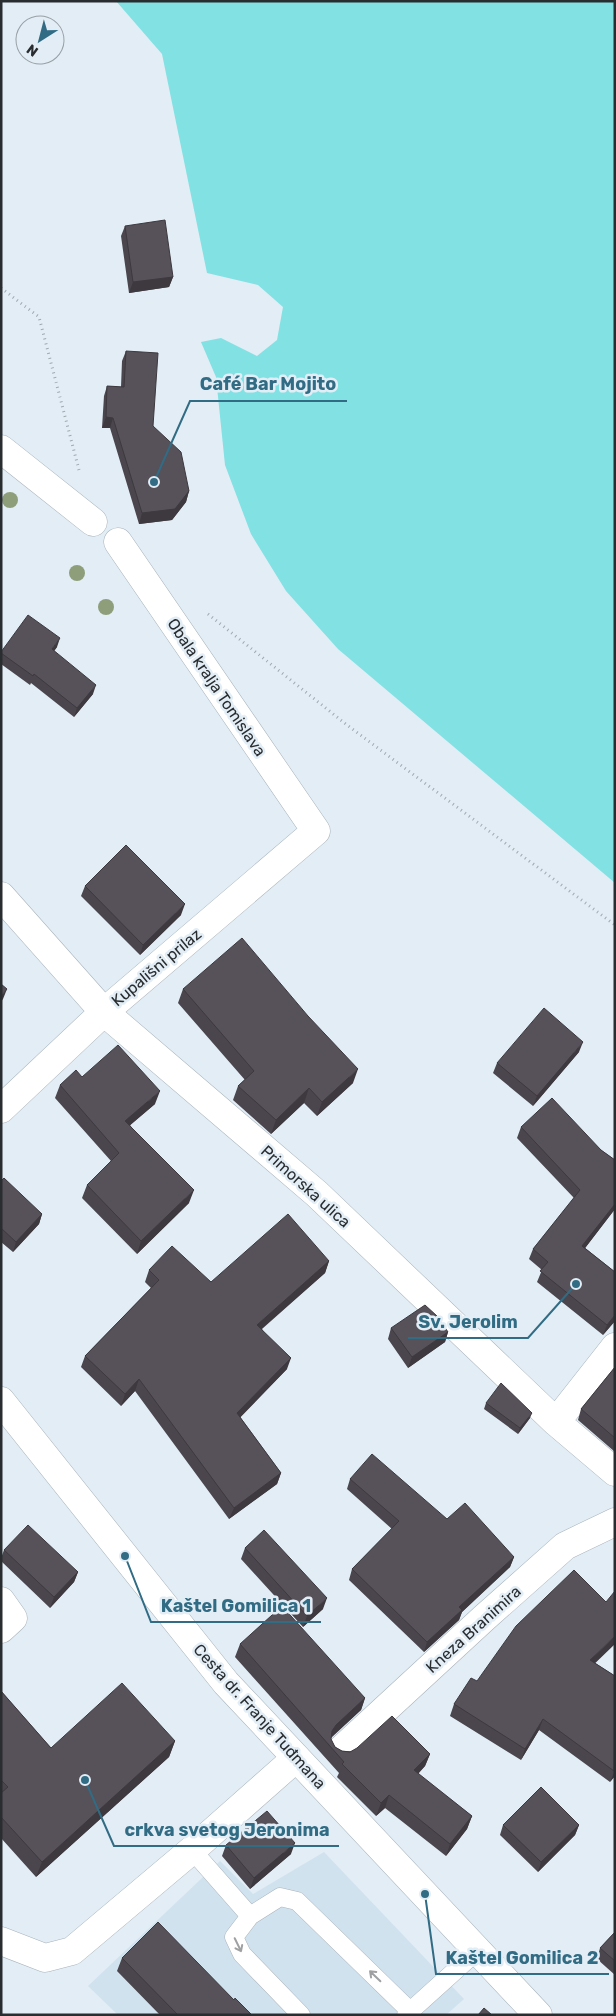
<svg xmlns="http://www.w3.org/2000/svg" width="616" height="2016" font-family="Rubik,sans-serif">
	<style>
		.built { fill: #d1e2ef }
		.water { fill: #81e1e3 }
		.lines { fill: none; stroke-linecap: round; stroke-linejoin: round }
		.lane-casing { stroke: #a9b3bb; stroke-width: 19 }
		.street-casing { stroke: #a9b3bb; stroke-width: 29 }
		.secondary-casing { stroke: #a9b3bb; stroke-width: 29 }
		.path { stroke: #a0a9af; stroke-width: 3; stroke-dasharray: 1 4; stroke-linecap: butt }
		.lane { stroke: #fff; stroke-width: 18 }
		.street { stroke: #fff; stroke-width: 28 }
		.secondary { stroke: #fff; stroke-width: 28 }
		.tree { fill: #8e9e7b }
		.wall { fill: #4b464d }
		.shaded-wall { fill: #3d393f }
		.building { fill: #57515a; stroke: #3d393f }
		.oneway { stroke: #9fa0a2 }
		.labels { text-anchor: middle; stroke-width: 5; stroke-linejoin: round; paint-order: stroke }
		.street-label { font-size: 16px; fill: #292d30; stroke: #e2edf5 }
		.leader { fill: none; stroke: #316c84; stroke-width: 2 }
		.callout-dot { fill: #316c84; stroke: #e2edf5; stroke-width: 2 }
		.callout-label { font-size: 18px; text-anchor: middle; font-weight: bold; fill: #316c84; stroke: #e2edf5; stroke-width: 5; stroke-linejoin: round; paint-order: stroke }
	</style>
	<rect width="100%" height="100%" fill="#e2edf5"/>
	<!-- built -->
	<path class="built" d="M324,1852l140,147 -18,16h-328l-30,-29 132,-125 33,33z"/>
	<!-- water -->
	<path class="water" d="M116,1h499v882l-277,-234 -52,-58 -35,-57 -26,-69 -9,-88 -15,-35 20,-4 36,18 20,-16 6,-33 -25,-22 -51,-12 -45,-219z"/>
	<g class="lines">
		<defs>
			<path id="lane" d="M192,1850l58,66
				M301,2015l-59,-61 -8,-17 16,-21 30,-19 17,4 113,110
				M406,2015l71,-64"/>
			<path id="street" d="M1,449l92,73
				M1,896l103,116 213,182 239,228 59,50
				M1,1109l103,-97 212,-181 -198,-289
				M556,1422l59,-75
				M1,1601l12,17 -12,11
				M342,1749l142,-131 81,-72 50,-24
				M1,1941l44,17 27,-7 120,-101 104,-92"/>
			<path id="secondary" d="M1,1401l225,282 312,332"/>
		</defs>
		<!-- lane casing -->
		<use href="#lane" class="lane-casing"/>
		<!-- street casing -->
		<use href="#street" class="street-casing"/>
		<!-- secondary casing -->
		<use href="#secondary" class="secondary-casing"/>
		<!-- path -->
		<path class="path" d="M1,288l38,29 40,153
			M208,614l139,111 268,200"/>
		<!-- lane -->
		<use href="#lane" class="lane"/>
		<!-- street -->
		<use href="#street" class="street"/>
		<!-- secondary -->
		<use href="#secondary" class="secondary"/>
	</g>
	<!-- trees -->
	<g class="tree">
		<circle cx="10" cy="500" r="8"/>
		<circle cx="77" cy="573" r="8"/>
		<circle cx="106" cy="607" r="8"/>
	</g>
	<!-- wall -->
	<path class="wall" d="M125,226l48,51 -4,10 -40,6 -8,-57z
		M126,351l27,75 36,65 -3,11 -14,18 -33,4 -29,-96h-8l2,-32 3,-10 14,1 1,-26z
		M57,647l-3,4 39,43 -19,23 -43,-34 -1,2 -29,-21v-12z
		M85,886l96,29 -41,40 -59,-59z
		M183,989l125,27 45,67 -36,33 -13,-13 -33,31 -38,-34 5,-14 7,-6 -67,-77z
		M579,1052l-46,54 -40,-33 4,-10z
		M82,1077l73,27 -25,21 59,78 -52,51 -55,-56 5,-13 24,-24 -56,-63 5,-13z
		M521,1127l80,23 14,10v49l-30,39 30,24v49l-12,14 -66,-53 5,-12 -13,-11 4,-10 41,-51 -57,-60z
		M1,1181l41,33 -3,10 -26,28 -12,-10z
		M329,1261l-4,12 -63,56 25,40 -47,48 41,56 -4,11 -48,35 -94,-128 -14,15 -40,-39 4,-11 66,-68 -6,-6 4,-12 62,12z
		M391,1328l57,4 -3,10 -37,26 -20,-29z
		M615,1367v85l-37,-32 3,-11z
		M486,1403l44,15 -12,16 -34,-25z
		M350,1479l97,40 67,38 -4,10 -48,45 -3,8 -35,32 -75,-72 3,-11 40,-40 -45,-40z
		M245,1548l78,61 -20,18 -62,-68z
		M4,1550l74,22 -4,10 -24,26 -49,-47v-3z
		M240,1644l125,54 -4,12 -30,27v2l4,8 7,4 88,3 -5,12 -7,8 54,42 -5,13 -21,27 -61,-48 -9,8 -39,-39 2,-4 -104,-116z
		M595,1663l20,13v100l-5,6 -71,-52 -18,30 -71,-44 4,-12 23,-23z
		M1,1691l50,57 124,-7 -6,16 -133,120 -35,-39z
		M503,1825h76l-4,10 -37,37 -38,-37z
		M226,1845l65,9 -41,35 -28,-33z
		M615,1932v43l-18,-16 3,-11z
		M122,1958l130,57h-92l-43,-44z"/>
	<!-- shaded-wall -->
	<path class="shaded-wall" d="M173,277l-4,10 -40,6 4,-11z
		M106,417l7,1 -3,10h-8z
		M189,491l-3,11 -14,18 -33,4 3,-11z
		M60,638l-3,9 -8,11 3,-9z
		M96,685l-3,9 -19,23 3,-9z
		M185,904l-4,11 -41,40 3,-10z
		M7,989l-4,10 -2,3v-6z
		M583,1042l-4,10 -46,54 4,-10z
		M358,1069l-5,14 -36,33 5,-14z
		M309,1088l-5,15 -33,31 5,-14z
		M160,1091l-5,13 -34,29 4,-12z
		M194,1190l-5,13 -52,51 4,-13z
		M615,1204v5l-36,47 3,-10z
		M42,1214l-3,10 -26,28 3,-10z
		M329,1261l-4,12 -72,63 4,-11z
		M615,1315v6l-12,14 4,-10z
		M448,1332l-3,10 -37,26 4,-11z
		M291,1358l-4,11 -54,56 4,-12z
		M139,1379l-4,12 -14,15 4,-12z
		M532,1413l-2,5 -12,16 2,-6z
		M281,1473l-4,11 -48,35 5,-11z
		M514,1557l-4,10 -48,45 -3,8 -35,32 3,-10 32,-35z
		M78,1572l-4,10 -24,26 4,-11z
		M327,1598l-4,11 -20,18 4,-11z
		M615,1636v8l-29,28 4,-12z
		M365,1698l-4,12 -30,28 -4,6 5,-13 4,-6z
		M543,1719l-4,11 -18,30 4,-11z
		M175,1741l-6,16 -133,120 6,-15z
		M430,1754l-5,12 -16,17 5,-13z
		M615,1770v6l-5,6z
		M389,1795l-4,13 -9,8 5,-13z
		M472,1816l-5,13 -21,27 4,-12z
		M579,1825l-4,10 -37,37 3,-10z
		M295,1843l-4,11 -41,35 4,-11z"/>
	<!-- building -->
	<path class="building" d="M165,220l8,57 -40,5 -8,-56z
		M126,351l32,2 -5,73 28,26 8,39 -14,18 -33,4 -29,-95 -7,-1 1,-31 17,1z
		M28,615l32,23 -8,11 44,36 -19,23 -43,-34 -1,2 -32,-23v-1z
		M126,845l59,59 -42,41 -58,-59z
		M242,938l66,78 50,53 -36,33 -13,-14 -33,32 -38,-34 16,-15 -71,-82z
		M1,984l6,5 -6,7z
		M544,1008l39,34 -46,54 -40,-33z
		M118,1045l42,46 -35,30 69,69 -53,51 -54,-56 32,-32 -59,-68 16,-15 6,7z
		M552,1098l49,52 14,10v44l-33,42 33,26v43l-8,10 -67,-54 8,-9 -15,-13 47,-59 -59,-63z
		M4,1178l38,36 -26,28 -15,-14v-47z
		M288,1214l41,47 -72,64 34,33 -54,55 44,60 -47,35 -95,-129 -14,15 -40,-38 74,-76 -10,-10 23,-24 39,36z
		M425,1305l12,11 11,16 -36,25 -21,-29z
		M615,1367v71l-34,-29z
		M501,1383l31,30 -12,15 -34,-25z
		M372,1454l75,65 18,-16 49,54 -55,50 3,3 -35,32 -75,-73 47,-48 -49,-42z
		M28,1525l50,47 -24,25 -50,-47z
		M264,1530l63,68 -20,18 -62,-68z
		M574,1570l32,32 9,-11v45l-25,24 25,16 -1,95 -71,-52 -18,30 -71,-45 17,-26 6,3 39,-55z
		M282,1606l83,92 -29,27 -4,6 -1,8 4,8 7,4 8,1 7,-4 35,-32 38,38 -16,16 58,46 -22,28 -61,-49 -8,8 -39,-39 2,-2 -104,-118z
		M122,1683l53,58 -133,121 -41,-45v-24l7,-6 -7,-7v-89l50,57z
		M541,1787l38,38 -38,37 -38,-37z
		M267,1811l28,32 -41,35 -28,-33z
		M158,1922l76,78 1,-2 17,17h-74l-56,-57z
		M615,1932v29l-15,-13z
		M484,2008l8,7h-14z"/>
	<!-- one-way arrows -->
	<defs><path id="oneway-shaft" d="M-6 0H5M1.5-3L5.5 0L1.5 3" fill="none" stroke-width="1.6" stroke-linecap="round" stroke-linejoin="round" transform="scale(1.25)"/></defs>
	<g class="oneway">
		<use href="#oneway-shaft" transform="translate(238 1945) rotate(64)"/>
		<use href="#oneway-shaft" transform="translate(375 1976) rotate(-136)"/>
	</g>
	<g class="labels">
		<!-- street labels -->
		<g class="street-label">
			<text transform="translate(217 687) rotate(56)" y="6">Obala kralja Tomislava</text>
			<text transform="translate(156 967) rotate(-40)" y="6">Kupališni prilaz</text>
			<text transform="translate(306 1186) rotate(42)" y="6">Primorska ulica</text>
			<text transform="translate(473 1629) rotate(-42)" y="6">Kneza Branimira</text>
			<text transform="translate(260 1716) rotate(48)" y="6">Cesta dr. Franje Tuđmana</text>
		</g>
	</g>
	<!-- callouts -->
	<path class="leader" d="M154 482L190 401H347M576 1284L528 1338H408M125 1556L151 1622H321M85 1780L114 1846H339M425 1894L436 1974H609"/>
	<g class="callout-dot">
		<circle cx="154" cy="482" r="5"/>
		<circle cx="576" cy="1284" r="5"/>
		<circle cx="125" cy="1556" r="5"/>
		<circle cx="85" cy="1780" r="5"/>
		<circle cx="425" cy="1894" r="5"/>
	</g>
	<g class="callout-label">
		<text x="268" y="390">Café Bar Mojito</text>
		<text x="468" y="1328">Sv. Jerolim</text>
		<text x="236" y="1612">Kaštel Gomilica 1</text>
		<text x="227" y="1836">crkva svetog Jeronima</text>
		<text x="522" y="1964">Kaštel Gomilica 2</text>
	</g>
	<!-- border -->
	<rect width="616" height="2016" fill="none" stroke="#292d30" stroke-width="5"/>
	<!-- north arrow -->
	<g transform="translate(40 40) rotate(216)"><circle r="24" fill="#e2edf5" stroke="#98a0a6"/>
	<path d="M0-4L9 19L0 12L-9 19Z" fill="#316c84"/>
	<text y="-8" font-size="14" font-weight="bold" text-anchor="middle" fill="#292d30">N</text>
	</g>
</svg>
